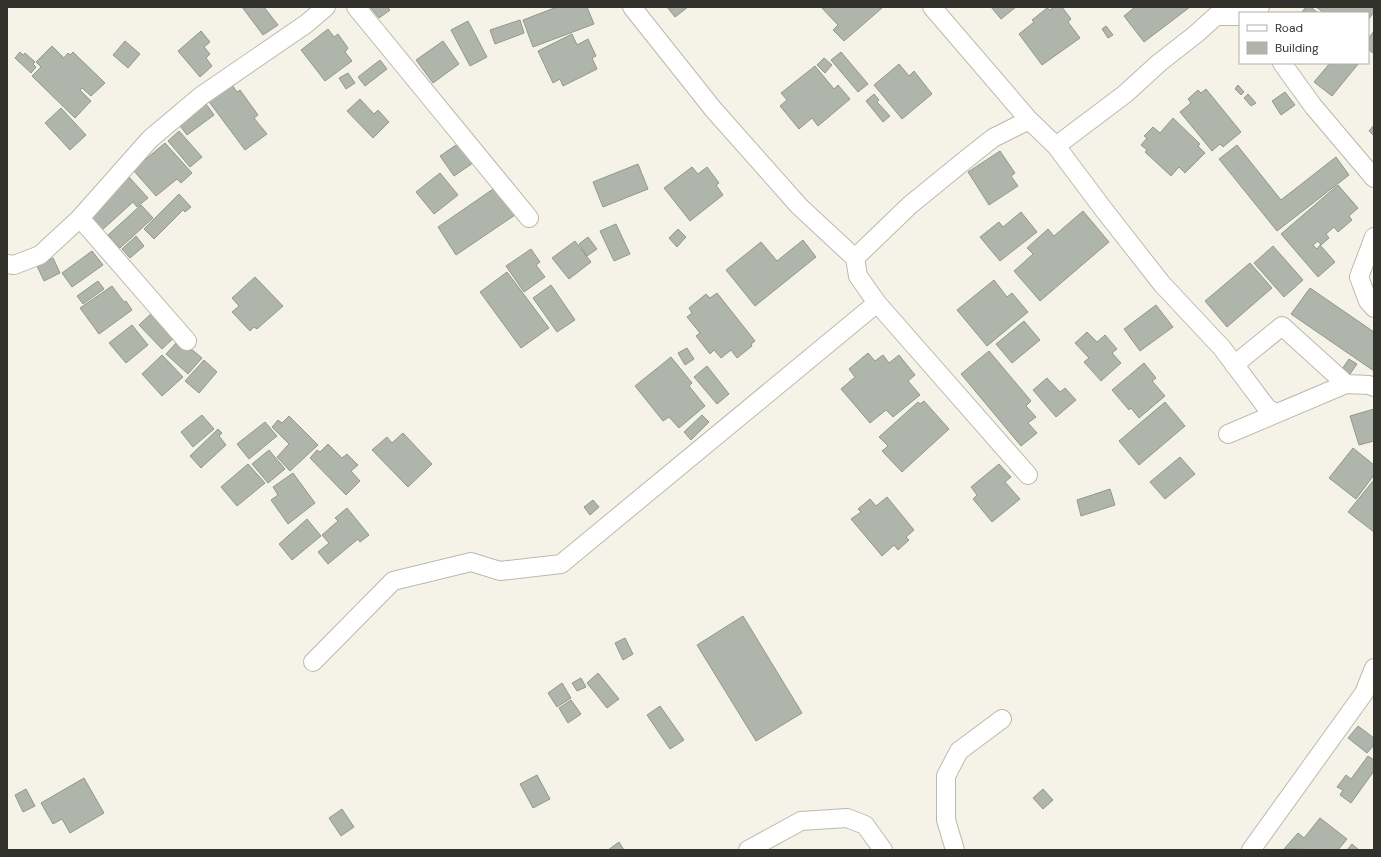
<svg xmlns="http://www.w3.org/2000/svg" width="1381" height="857" font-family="'DM Sans',sans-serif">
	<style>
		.building { fill: #afb5aa; stroke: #92988e }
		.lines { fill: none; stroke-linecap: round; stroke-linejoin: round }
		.minor-casing { stroke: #bbb9ad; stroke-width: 20 }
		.minor { stroke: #fff; stroke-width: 18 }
	</style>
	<rect width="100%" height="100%" fill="#f5f3e7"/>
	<!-- building -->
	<path class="building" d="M242,7h22l14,18 -15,10z
		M370,7h17l3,3 -11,8z
		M557,7h30l7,17 -61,23 -10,-27z
		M667,7h21l-13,10z
		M821,7h61v1l-38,33 -11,-11 5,-5z
		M991,7h25l-15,12z
		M1054,7h8l9,12 -3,3 12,16 -38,27 -23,-31 15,-12 -2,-2 15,-12 3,2z
		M1135,7h55l-46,35 -20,-26z
		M1306,7h5l7,6h-17z
		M1316,7h58v5l-6,8v-7h-44z
		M520,20l4,13 -29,11 -5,-14z
		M468,21l19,36 -17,9 -19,-36z
		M1106,26l7,9 -5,3 -6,-9z
		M328,29l6,8 4,-3 10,14 -3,4 7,9 -27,20 -24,-31z
		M201,31l9,11 -6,5 6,7 -4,4 6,8 -12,11 -22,-26z
		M1374,31v23l-6,-5v-10z
		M572,34l5,11 11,-6 8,17 -4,2 5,11 -34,17 -3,-7 -7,4 -15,-32z
		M125,41l15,13 -12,14 -15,-13z
		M443,41l16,23 -26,19 -17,-23z
		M52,46l12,12 4,-5 2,2 3,-3 32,31 -14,13 -9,-8 -2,2 11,11 -16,17 -43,-42 9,-9 -5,-5z
		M20,52l3,3 2,-2 10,9 -2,2 3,3 -5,6 -16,-15z
		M841,52l27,32 -10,8 -27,-32z
		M824,58l8,7 -7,8 -8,-8z
		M380,60l7,9 -22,17 -7,-9z
		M1330,63h29l-27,33 -18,-14z
		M899,64l10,12 5,-5 18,23 -30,25 -28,-34z
		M815,66l19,23 4,-4 12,14 -32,27 -6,-8 -13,11 -19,-23 7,-6 -6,-7z
		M348,73l7,10 -9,6 -7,-11z
		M230,82l7,10 3,-2 18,25 -4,3 13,16 -22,16 -38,-51z
		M1238,85l6,7 -3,3 -6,-6z
		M1206,89l35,43 -18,15 -3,-3 -8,7 -32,-39 11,-9 -3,-4 10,-9 3,3z
		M1285,92l10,13 -14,10 -9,-14z
		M874,94l5,6 -2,2 13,14 -7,6 -17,-21z
		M1248,94l8,9 -5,3 -7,-8z
		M360,99l14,15 4,-4 11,12 -16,16 -26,-27z
		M204,101l10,14 -27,20 -10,-13z
		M61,108l25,27 -16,15 -25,-27z
		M1173,118l27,26 -2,2 7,7 -20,20 -6,-6 -8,9 -26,-24 2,-2 -6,-5 6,-7 -3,-2 9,-9 7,6z
		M1374,125v11l-5,-5z
		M179,131l23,26 -12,10 -22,-26z
		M165,143l27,30 -11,10 -4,-4 -21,17 -23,-26z
		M459,143l14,20 -19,13 -14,-20z
		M1237,145l44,55 55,-43 13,18 -72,56 -58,-72z
		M1000,151l15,22 -4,3 7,10 -29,19 -21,-33z
		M638,164l10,25 -45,18 -10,-25z
		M692,167l6,7 9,-7 12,16 -3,2 7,10 -33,26 -26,-33z
		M440,173l18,22 -24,19 -18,-22z
		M129,177l19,21 -11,9 -4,-5 -32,29 -14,-15z
		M1338,185l20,23 -9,8 3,4 -14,12 -4,-5 -8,7 3,4 -8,7 -3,-4 -5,4 4,4 3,-4 15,17 -17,15 -37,-43z
		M496,187l19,28 -59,40 -18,-28z
		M179,194l12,13 -6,5 -2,-2 -29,29 -10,-10z
		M141,205l12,13 -33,30 -12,-13z
		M1083,211l26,31 -69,59 -26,-30 19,-17 -6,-6 21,-19 6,7z
		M1021,212l16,20 -37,29 -20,-24 19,-15 4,5z
		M616,224l14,30 -16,7 -14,-30z
		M678,229l8,8 -9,10 -8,-9z
		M136,236l8,10 -14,12 -8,-9z
		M588,237l9,12 -10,7 -8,-12z
		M803,240l13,17 -61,49 -29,-36 35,-28 16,19z
		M575,241l16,21 -22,17 -17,-21z
		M1273,246l30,34 -19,17 -30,-34z
		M531,249l9,13 -4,3 9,12 -21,15 -18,-26z
		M92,251l11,14 -31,22 -10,-14z
		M53,258l7,15 -16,8 -7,-15z
		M1250,263l22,25 -45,39 -22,-26z
		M507,272l42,56 -28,20 -41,-56z
		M255,277l28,29 -26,23 -3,-2 -4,4 -18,-19 7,-6 -7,-8z
		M994,280l13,17 5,-4 16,19 -41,34 -30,-36z
		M98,281l6,8 -21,15 -6,-8z
		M551,285l24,35 -18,12 -24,-34z
		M112,286l12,16 2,-1 6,9 -33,24 -19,-26z
		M1310,288l64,44v39l-83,-57z
		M717,293l38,48 -4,3 1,2 -15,12 -6,-8 -10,8 -7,-8 -4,4 -14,-18 4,-3 -13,-16 5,-4 -3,-5 17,-14 4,4z
		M1156,305l17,22 -33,24 -16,-22z
		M153,312l23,24 -14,13 -23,-24z
		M1024,321l16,19 -28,23 -16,-19z
		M132,325l16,20 -22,18 -17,-20z
		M1087,332l10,10 8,-7 12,14 -5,4 9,10 -20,18 -17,-19 5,-4 -14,-15z
		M177,342l10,9 3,-3 12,10 -14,16 -22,-20z
		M687,348l7,11 -9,6 -7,-12z
		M989,351l42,50 -5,5 10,11 -8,6 9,10 -16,13 -60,-72z
		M868,353l7,8 8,-6 6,8 10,-8 16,20 -7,6 12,14 -27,22 -7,-7 -16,13 -29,-34 14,-12 -6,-8z
		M162,355l21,22 -21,19 -20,-22z
		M671,357l21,26 -3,3 16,20 -26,22 -10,-11 -6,4 -28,-35z
		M1349,359l8,5 -7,10 -8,-5z
		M204,360l13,12 -18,21 -14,-12z
		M1144,363l12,15 -4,3 13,15 -26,22 -8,-10 -2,2 -17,-20z
		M707,366l22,28 -12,10 -23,-27z
		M1047,378l13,14 5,-4 11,12 -20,17 -23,-27z
		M924,401l25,28 -47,43 -20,-21 6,-5 -9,-9 39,-35 2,2z
		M1165,402l20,24 -46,39 -20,-24z
		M1374,409v32l-15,4 -9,-29z
		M202,415l12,14 -21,18 -12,-15z
		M702,415l7,7 -18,18 -7,-8z
		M289,416l29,29 -28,26 -13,-14 12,-13 -17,-17 6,-7 4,3z
		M265,422l12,14 -28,23 -12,-15z
		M218,429l4,4 -3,3 7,9 -25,23 -11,-12z
		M403,433l29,31 -24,23 -36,-37 15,-13 5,6z
		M328,444l14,14 5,-4 11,11 -7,6 9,10 -14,14 -36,-37 7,-8 3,2z
		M1353,448l21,17v10l-18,24 -27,-21z
		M269,450l16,19 -17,14 -16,-19z
		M1180,457l15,17 -30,25 -15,-17z
		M248,464l17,19 -28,23 -16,-19z
		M999,464l12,13 -6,5 15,17 -28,23 -19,-23 4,-4 -6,-8z
		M293,473l22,30 -27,21 -17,-24 7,-5 -5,-8z
		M1373,481l1,1v50l-26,-20z
		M1110,489l5,16 -34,11 -4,-16z
		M887,497l27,33 -8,7 3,3 -11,10 -4,-5 -12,11 -31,-37 10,-7 -3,-3 12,-10 6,7z
		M593,500l6,7 -9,8 -6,-8z
		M347,508l22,27 -9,7 -2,-3 -30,25 -10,-12 11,-9 -7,-8 16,-14 -3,-3z
		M307,519l14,17 -29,24 -13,-16z
		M743,616l59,97 -46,28 -59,-96z
		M625,638l8,16 -10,6 -8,-17z
		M598,673l21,26 -12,9 -20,-25z
		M581,678l5,9 -9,4 -5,-8z
		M562,683l9,15 -14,9 -9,-14z
		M571,700l10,14 -13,9 -9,-15z
		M660,706l24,34 -14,9 -23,-34z
		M1358,726l16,12v7l-7,8 -19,-15z
		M1368,756l6,4v11l-23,32 -11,-8 3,-5 -6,-3 9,-12 5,4z
		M537,775l13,24 -17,9 -13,-24z
		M84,778l20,35 -34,20 -8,-14 -9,5 -12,-21z
		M26,789l9,17 -12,6 -8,-17z
		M1043,789l10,11 -10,9 -10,-11z
		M342,809l12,18 -13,9 -12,-18z
		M1320,818l27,21 -9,11 -54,-1 14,-16 6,5z
		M619,842l5,8h-16z
		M1352,844l7,6h-12z"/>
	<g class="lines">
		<defs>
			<path id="minor" d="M356,7l173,211
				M632,7l81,102 86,97 56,52 55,-53 54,-44 29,-23 36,-18 27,26 69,-52 34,-31 37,-29 20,-18h24
				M932,7l97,113
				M1252,13l8,-6
				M1282,63l31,43 61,72
				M1056,146l48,64 58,74 60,64 45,60 8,5
				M80,218l107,123
				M1374,237l-15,40 9,24 6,7
				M855,258l3,18 19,27 151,172
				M7,264l7,1 26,-10 40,-37 70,-79 51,-43 105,-72 20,-17
				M1234,365l48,-39 64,58 23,1 5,2
				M1228,434l118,-50
				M313,662l80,-81 78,-19 29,9 61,-7 316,-261
				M748,850l53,-29 46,-3 18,7 18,25
				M955,850l-9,-30v-44l13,-25 43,-32
				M1251,850l113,-157 10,-25"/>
		</defs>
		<!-- minor casing -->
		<use href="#minor" class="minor-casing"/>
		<!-- minor -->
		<use href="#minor" class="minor"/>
	</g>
	<!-- border -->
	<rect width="1381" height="857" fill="none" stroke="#32312c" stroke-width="16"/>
	<!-- legend -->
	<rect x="1239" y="12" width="130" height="52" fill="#ffffff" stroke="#adadab"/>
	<rect x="1247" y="25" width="20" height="6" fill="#ffffff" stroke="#adadab"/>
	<text x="1275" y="32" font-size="12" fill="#32312c">Road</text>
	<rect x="1247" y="42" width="20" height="12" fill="#afb5aa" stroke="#adadab"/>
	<text x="1275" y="52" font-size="12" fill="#32312c">Building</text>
</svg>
